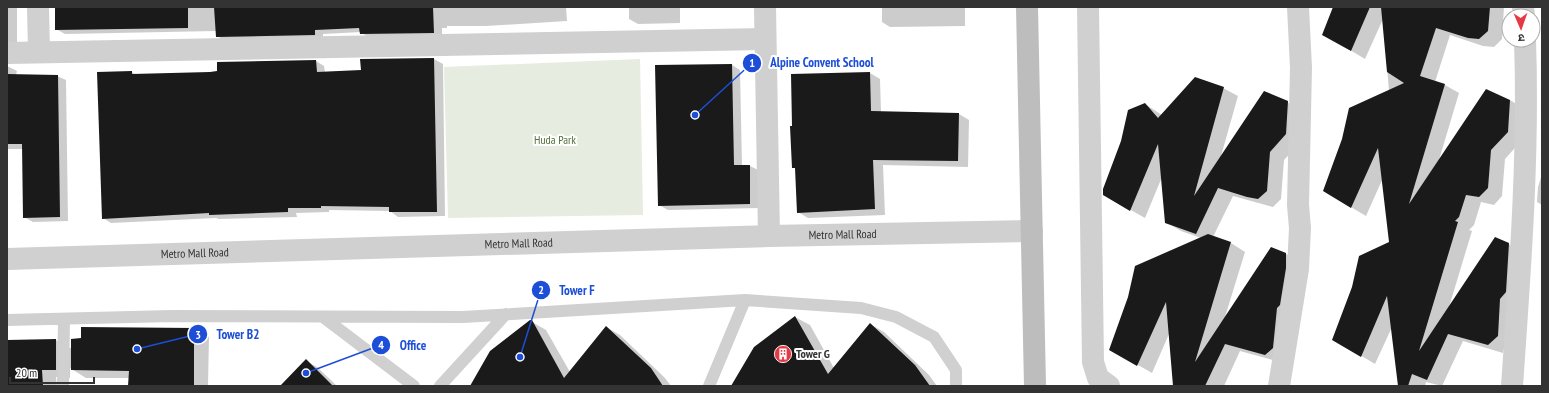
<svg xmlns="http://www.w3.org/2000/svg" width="1549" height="393" font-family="'PT Sans Narrow','Noto Sans Devanagari',sans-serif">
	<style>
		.green { fill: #e6ecdf }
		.shadow { fill: #0003 }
		.building { fill: #1a1a1a }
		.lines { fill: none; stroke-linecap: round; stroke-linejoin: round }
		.lane { stroke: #d0d0d0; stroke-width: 12 }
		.street { stroke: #d0d0d0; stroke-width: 22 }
		.secondary { stroke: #bdbdbd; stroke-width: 22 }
		.labels { text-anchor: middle; stroke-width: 4; stroke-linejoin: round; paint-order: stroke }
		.park-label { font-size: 12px; fill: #56703f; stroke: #fff }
		.street-label { font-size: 12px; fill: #333; stroke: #fff }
		.poi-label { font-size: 12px; font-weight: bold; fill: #333; stroke: #fff; text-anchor: start }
		.leader { fill: none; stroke: #1d4ed8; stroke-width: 1.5 }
		.callout-dot { fill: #1d4ed8; stroke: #fff; stroke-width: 1.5 }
		.mark-label { font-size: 12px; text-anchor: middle; font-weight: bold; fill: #fff }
		.callout-label { font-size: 13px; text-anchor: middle; font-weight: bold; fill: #1d4ed8; stroke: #fff; stroke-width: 4; stroke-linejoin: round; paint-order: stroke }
	</style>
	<rect width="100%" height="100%" fill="#fff"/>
	<!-- green -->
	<path class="green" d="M640,59l3,156 -195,3 -4,-151z"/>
	<!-- shadow -->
	<path class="shadow" d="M7,7h12h-2v38l-10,4z
		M56,7h510l1,14 -81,5h-39v2h-5v9l-73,1 -8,-6 -38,2v5l-98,2 -8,-5 -1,-5 -151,3 -9,-5z
		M629,7h51v16l-42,1 -9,-5z
		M882,7h83v19l-75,1 -8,-5z
		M1334,7h170l-2,32 -8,8 -11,-1 -33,-11 -15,47 10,3 14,8 -20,67 71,-60 14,9 -2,31 -17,19 -3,37 -8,9 -13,-3 -7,23 -5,5 3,1 -23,76 59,-63 15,8 -20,101 -40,-12 -21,45 -16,-4 -1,4h-26l-7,-59 -17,37 -42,-25 57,-96 -7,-65 -17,38 -42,-25 65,-100 -6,-72 -18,40 -42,-25z
		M434,59l9,5 2,152 -47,1 -8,-6 -61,-1v2l-33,1 1,4 -78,2 -3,-1 -105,5 -8,-5 29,-146 4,3 74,-2 106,-12 8,5 1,6 37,-1v-11z
		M732,65l8,5 2,96h8l8,4 1,38 -91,2 -9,-5z
		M7,66l10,5 -1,4 41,1 9,4 2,141 -35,1 -9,-5 -1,-68h-16z
		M870,73l10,6 1,33 78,2 10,6 -1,47 -85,-2 2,50 -77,3 -10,-6 -2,-43 -3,-2z
		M1223,88l15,8 -17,60 66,-54 15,9 -2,32 -16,17 -3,39 -8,8 -40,-11 -20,41 18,6 14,9 -20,65 61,-63 14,8 -20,100 -40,-11 -16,35h-50l-5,-52 -17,39 -42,-24 91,-111 -20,-7 -15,-9 -4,-45 -17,41 -41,-23 41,-91 17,11z
		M1542,174v31l-5,-3 1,-15z
		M795,317l15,8 34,61h-111z
		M532,322l14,8 32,56h-107z
		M870,324l14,8 45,43 8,11h-86z
		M606,327l14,8 45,43 6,8h-84z
		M82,328l112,1 15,8 -1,49h-78v-8h-44l-16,-10v10l-14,-1 1,9h-50v-46h49l16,9 10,-10z
		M306,361l11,6 20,19h-55z"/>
	<!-- building -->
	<path class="building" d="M55,7h133v21l-133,2z
		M214,7h219l1,26 -74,1 -1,-6 -44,2v5l-99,2z
		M1333,7h37l-19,44 -29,-16z
		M1381,7h109l-2,24 -9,8 -11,-1 -32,-10 -16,48 25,8 -36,120 77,-115 24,11 -2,32 -17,18 -3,38 -9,9 -13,-2 -7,22 -4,4 3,1 -39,129 76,-114 14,6 -3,49 -6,7 -2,37 -10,9 -40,-11 -21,46 -15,-6 -4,12h-10l-11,-90 -26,61 -29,-17 20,-53 7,-31 30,-14 -11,-94 -27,60 -28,-17 19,-52 7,-31 55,-25 -17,-11z
		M434,58l3,154h-48v-5l-68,-1v2h-33v4l-79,3v-2l-107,6 -5,-147 35,-1v3l78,-2 7,-1v-9l99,-2 1,12 44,-2 -1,-11z
		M732,64l2,101h16v39l-92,2 -3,-141z
		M870,72l1,39 88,2 -1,48 -85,-1 2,49 -78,4 -2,-45h-3l-2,-42h2l-1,-52z
		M7,74l51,1 2,142 -37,1 -1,-74h-15z
		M1195,77l29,10 -30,109 70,-105 24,10 -2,33 -16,18 -3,39 -9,8 -11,-2 -29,-9 -22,46 -31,-11 -7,-79 -28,67 -27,-16v-6l18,-48 7,-31 17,-7 13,15z
		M1208,234l23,8 -36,120 76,-115 15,6v15l-6,37 -3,3 -4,40 -8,7 -40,-11 -20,42h-32l-7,-84 -29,64 -28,-16 19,-53 7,-31z
		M795,316l33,58 42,-51 45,42 15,21h-199l23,-39z
		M530,320h2l32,58 42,-52 45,42 12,18h-193l20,-35z
		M81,327l113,1v58h-66l1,-15 -58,-1v-31l10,-1z
		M56,339v31h-14l1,16h-36v-46z
		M306,359l27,27h-53z"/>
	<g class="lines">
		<!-- lane -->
		<path class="lane" d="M323,317l91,69
			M7,320l165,-4 291,1 282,-17 116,8 35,9 38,20 22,33v16
			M63,386l1,-67
			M440,386l66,-72
			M709,386l36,-86"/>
		<!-- street -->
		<g class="street">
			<path d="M38,7l1,45"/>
			<path d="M765,7l4,229"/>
			<path d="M1088,7l5,355 5,16 11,8"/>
			<path d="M1523,7l1,9"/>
			<path d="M7,53l758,-14"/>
			<path id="s1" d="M7,259l762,-23 263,-5"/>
			<path d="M1279,386l19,-117 2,-41 -2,-23 3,-137 -3,-61"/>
			<path d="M1512,386c8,-115 17,-231 13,-346"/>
		</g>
		<!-- secondary -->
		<path class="secondary" d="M1027,7l8,379"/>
	</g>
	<!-- icons -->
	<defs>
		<symbol id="building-disc" viewBox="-11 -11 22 22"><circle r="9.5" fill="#e63946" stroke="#fff"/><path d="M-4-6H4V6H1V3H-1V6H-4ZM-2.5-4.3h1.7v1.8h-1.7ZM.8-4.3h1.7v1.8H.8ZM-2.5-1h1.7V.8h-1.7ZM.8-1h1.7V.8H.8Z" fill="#fff"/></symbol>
	</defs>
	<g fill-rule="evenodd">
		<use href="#building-disc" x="773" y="344" width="20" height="20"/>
	</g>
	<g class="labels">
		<!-- park labels -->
		<g class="park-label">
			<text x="555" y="144">Huda Park</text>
		</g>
		<!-- street labels -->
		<g class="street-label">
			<text dy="4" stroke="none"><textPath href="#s1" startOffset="836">Metro Mall Road</textPath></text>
			<text dy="4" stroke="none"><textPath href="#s1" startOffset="512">Metro Mall Road</textPath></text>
			<text dy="4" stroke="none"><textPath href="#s1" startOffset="188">Metro Mall Road</textPath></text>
		</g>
		<!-- poi labels -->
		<g class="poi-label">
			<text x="796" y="358">Tower G</text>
		</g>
	</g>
	<!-- callouts -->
	<path class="leader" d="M695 115L752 63M520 357L541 290M137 349L198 334M306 373L381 345"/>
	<g class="callout-dot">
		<circle cx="695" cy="115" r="4"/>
		<circle cx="520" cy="357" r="4"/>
		<circle cx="137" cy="349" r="4"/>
		<circle cx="306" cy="373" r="4"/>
		<circle cx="752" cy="63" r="10"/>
		<circle cx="541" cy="290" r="10"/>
		<circle cx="198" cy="334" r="10"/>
		<circle cx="381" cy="345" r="10"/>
	</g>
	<g class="mark-label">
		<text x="752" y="67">1</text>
		<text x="541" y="294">2</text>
		<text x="198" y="339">3</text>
		<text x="381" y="349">4</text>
	</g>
	<g class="callout-label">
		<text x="822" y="67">Alpine Convent School</text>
		<text x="577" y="295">Tower F</text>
		<text x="238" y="339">Tower B2</text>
		<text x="413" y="350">Office</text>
	</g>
	<!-- border -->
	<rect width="1549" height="393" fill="none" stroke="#333333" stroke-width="16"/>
	<!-- north arrow -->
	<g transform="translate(1521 28) rotate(178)"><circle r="19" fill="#ffffff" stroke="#adadad"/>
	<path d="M0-3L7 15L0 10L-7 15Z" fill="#e63946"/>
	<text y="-6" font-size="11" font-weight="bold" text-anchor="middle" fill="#333333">उ</text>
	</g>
	<!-- scale -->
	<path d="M10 377v6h84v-6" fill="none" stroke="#333333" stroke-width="2"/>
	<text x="16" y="377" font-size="12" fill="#333333" stroke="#ffffff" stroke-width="3" paint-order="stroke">20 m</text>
</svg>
